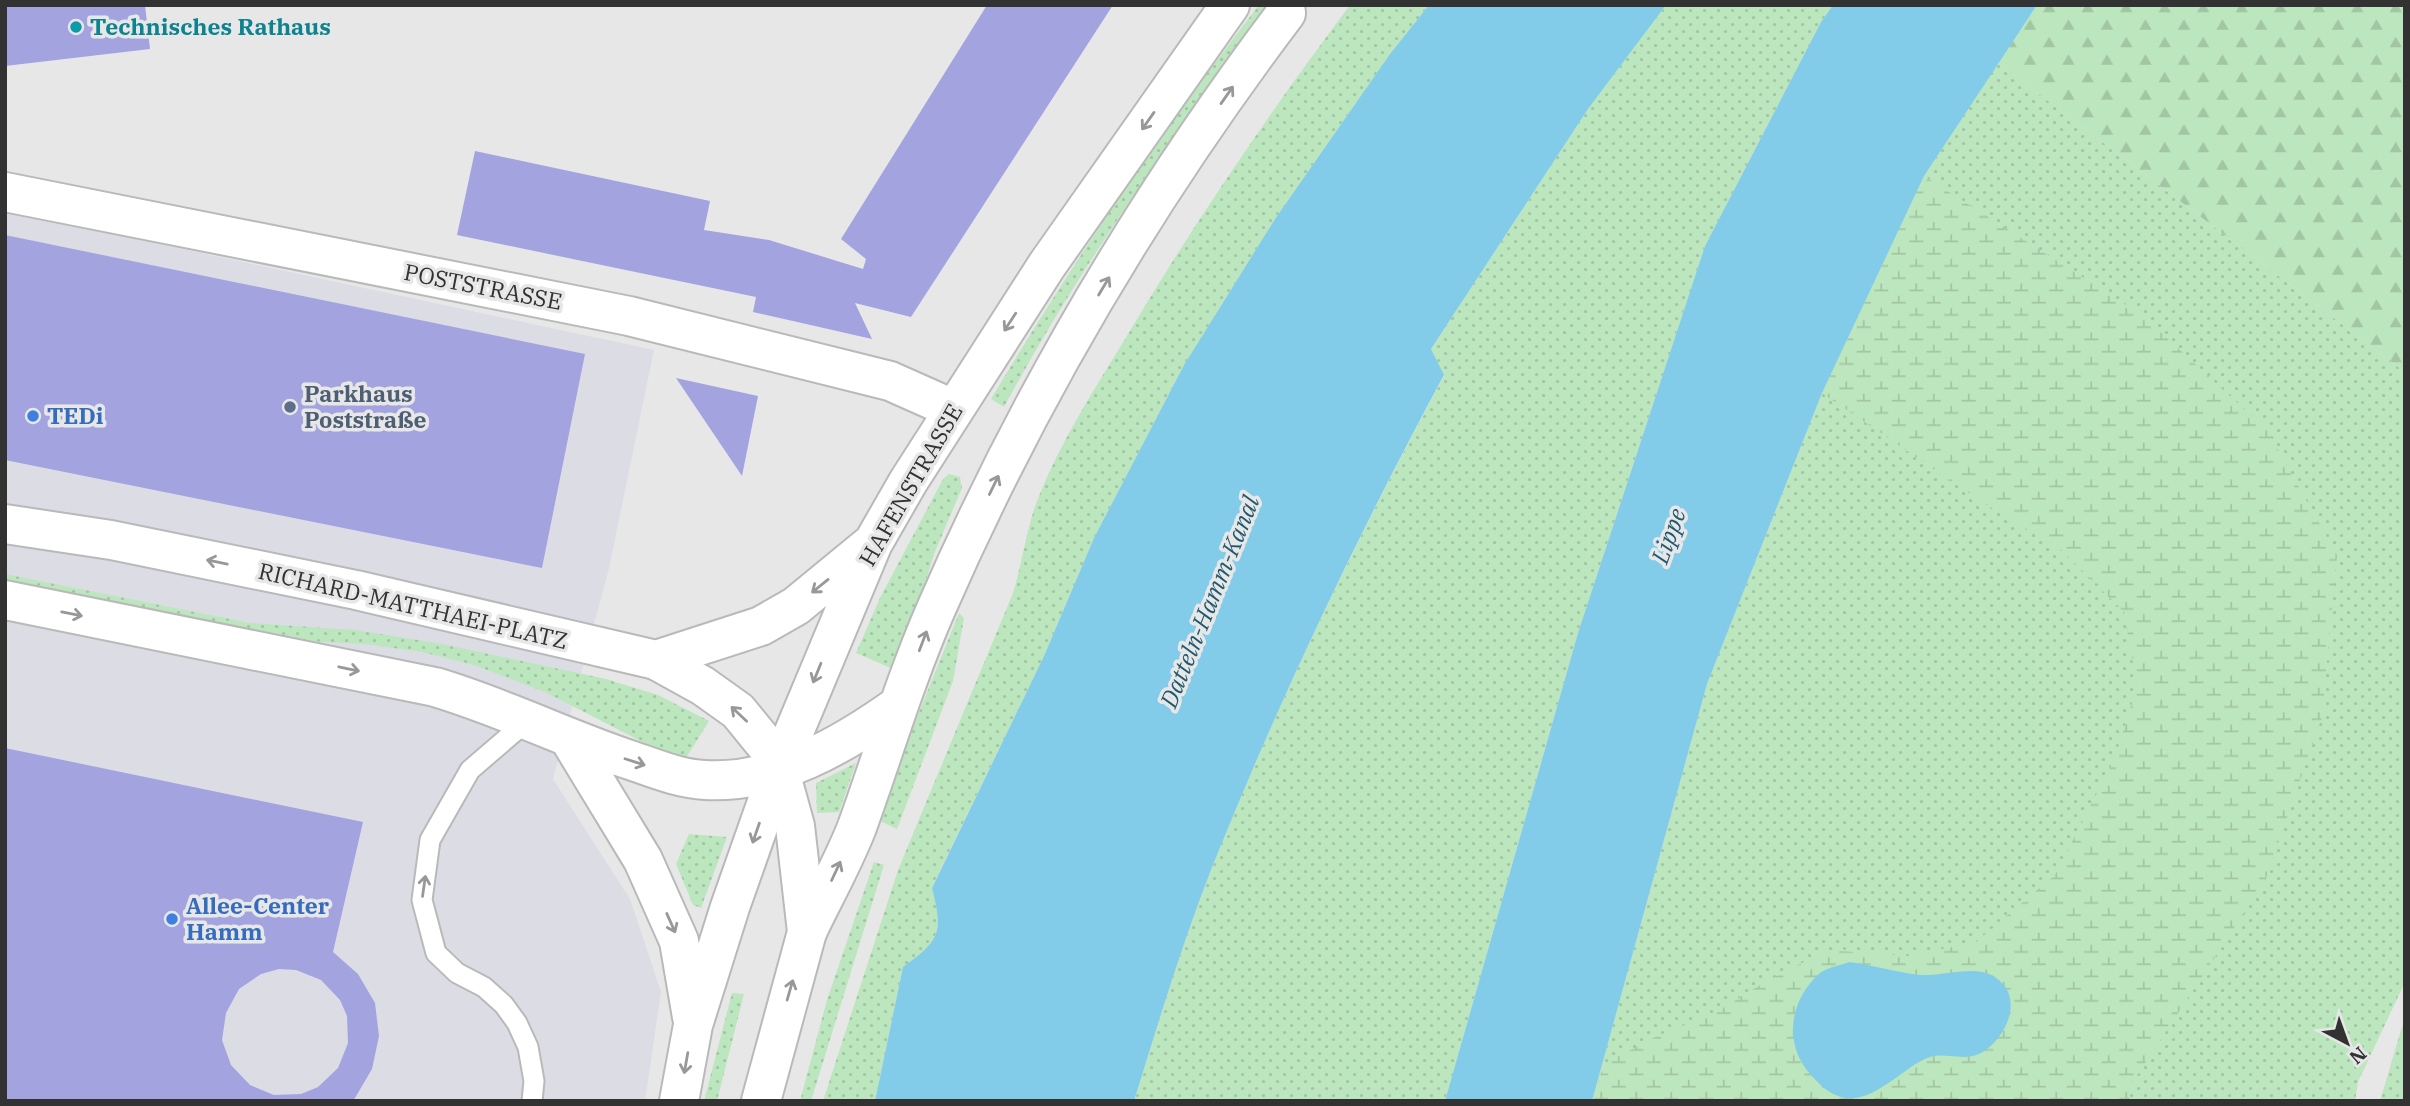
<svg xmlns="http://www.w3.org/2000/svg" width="2410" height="1106" font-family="'IBM Plex Serif',serif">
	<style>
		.built { fill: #dcdce5 }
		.grass { fill: url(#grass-dots) }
		.forest { fill: url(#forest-firs) }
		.wetland { fill: url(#wetland-marsh) }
		.water { fill: #82cbe9 }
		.building { fill: #a3a4df; fill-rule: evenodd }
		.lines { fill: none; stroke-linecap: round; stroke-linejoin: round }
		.lane-casing { stroke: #b9b9ba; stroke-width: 23 }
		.street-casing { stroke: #b9b9ba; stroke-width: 42 }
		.secondary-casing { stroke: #b9b9ba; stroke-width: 42 }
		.primary-casing { stroke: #b9b9ba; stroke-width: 42 }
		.lane { stroke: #fff; stroke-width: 19 }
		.street { stroke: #fff; stroke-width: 38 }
		.secondary { stroke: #fff; stroke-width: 38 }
		.primary { stroke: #fff; stroke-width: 38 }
		.oneway { stroke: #989899 }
		.culture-dot { fill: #0f9aa8; stroke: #e7e7e8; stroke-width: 2.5 }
		.service-dot { fill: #5c6f8a; stroke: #e7e7e8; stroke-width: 2.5 }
		.shop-dot { fill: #3f7fe0; stroke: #e7e7e8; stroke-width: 2.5 }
		.labels { text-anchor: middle; stroke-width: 7; stroke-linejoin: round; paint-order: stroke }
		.culture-label { font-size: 23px; font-weight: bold; fill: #0d838f; stroke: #e7e7e8; text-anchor: start }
		.street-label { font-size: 23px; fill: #323233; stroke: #e7e7e8 }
		.service-label { font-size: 23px; font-weight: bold; fill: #4e5e75; stroke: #e7e7e8; text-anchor: start }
		.shop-label { font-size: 23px; font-weight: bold; fill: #366cbe; stroke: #e7e7e8; text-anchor: start }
		.water-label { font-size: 24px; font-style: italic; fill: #1f596e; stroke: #e7e7e8 }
	</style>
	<defs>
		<pattern id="grass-dots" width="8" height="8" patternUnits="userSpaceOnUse" patternTransform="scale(1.75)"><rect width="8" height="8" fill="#bce6bd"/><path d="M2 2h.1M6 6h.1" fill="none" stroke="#a2c6a3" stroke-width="1.8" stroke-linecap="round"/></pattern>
		<pattern id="forest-firs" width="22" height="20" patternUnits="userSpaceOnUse" patternTransform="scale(1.75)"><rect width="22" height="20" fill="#bce6bd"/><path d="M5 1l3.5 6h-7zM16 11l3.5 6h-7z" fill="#a2c6a3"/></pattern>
		<pattern id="wetland-marsh" width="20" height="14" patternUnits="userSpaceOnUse" patternTransform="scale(1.75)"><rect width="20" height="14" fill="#bce6bd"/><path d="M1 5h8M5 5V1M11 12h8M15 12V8" fill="none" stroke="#a2c6a3"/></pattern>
	</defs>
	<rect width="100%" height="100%" fill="#e7e7e8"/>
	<!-- built -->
	<path class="built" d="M5,211l649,139 -45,218 -56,211 77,120 31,93 -16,109h-640z"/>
	<!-- grass -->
	<path class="grass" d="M1259,5h11c-97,130 -189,260 -266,402l-13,-8c82,-137 170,-268 268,-394z
		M1350,5h79l-39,49 -115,165 -91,146 -90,173 -50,118 -112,231c11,45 9,53 -29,80l-28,134h-52l75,-231 115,-277c10,-32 13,-65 26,-97 22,-55 55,-106 86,-157 69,-116 144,-226 225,-334z
		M1666,5h167l-12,17 -116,224 -127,387 -133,468h-311c26,-84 52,-170 85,-251 66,-163 142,-320 225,-474l-13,-27 157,-240z
		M1998,63l407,309v610l-47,100 -3,19h-763l115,-417 115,-291 102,-217z
		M949,474l11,3 2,11 -28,66 -27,90 -14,25 -37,-16 24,-55 63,-119z
		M5,574l245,49 105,7 82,13 169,36 52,16 51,26 -23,37 -18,-3 -123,-63 -71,-27 -52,-13 -57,-8 -78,-4 -282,-53z
		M959,613l5,5 -11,63 -56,148 -21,-10z
		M856,763l-17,49 -22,1 -1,-30z
		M689,834l38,3 -26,71 -8,-3 -17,-41z
		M874,862l10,3 -73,236h-11l27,-101z
		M732,993l12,1 -27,107h-13z
		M2405,1021v80h-25l21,-71z"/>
	<!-- forest -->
	<path class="forest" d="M2037,5h368v367l-407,-309z"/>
	<!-- wetland -->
	<path class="wetland" d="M1924,176l218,139 125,115 70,125 -15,162 -57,164 -133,202 -3,18h-537l12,-37 53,-28 58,-23 50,-31 62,-32 82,6 67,-14 79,-67 59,-115 23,-73 -13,-75 -63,-62 -76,-46 -163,-111z"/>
	<!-- water -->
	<path class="water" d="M1429,5h237l-78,104 -157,240 13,26c-83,154 -159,312 -225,475 -33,81 -59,167 -85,251h-259l28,-134c38,-27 40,-35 29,-79l112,-232 50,-118 90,-173 91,-146 115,-165z
		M1833,5h204l-113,171 -102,217 -115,291 -115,417h-147l133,-468 127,-387 116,-224z
		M1850,962c21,3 42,9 62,12 32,6 73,-18 94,14 15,24 -9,62 -33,68 -14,3 -30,-3 -43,1 -27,9 -57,49 -89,40 -13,-4 -21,-12 -30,-22 -28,-30 -22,-75 9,-102 8,-6 21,-8 30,-11z"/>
	<!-- building -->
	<path class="building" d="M5,5h140l5,44 -145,17z
		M987,5h126l-202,312 -56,-14 17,36 -119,-27 3,-15 -299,-62 18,-84 235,50 -6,29 65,10 94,29 3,-10 -25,-20z
		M5,235l580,119 -43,214 -537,-108z
		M676,378l82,18 -16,80z
		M5,748l358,74 -30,130 25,22 17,29 4,33 -7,33 -17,29 -4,3h-346zM279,969l17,1 25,10 19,20 7,16 1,27 -10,25 -20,19 -17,7 -27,1 -24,-10 -19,-20 -9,-25 4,-27 13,-24 22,-15z"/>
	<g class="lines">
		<defs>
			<path id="lane" d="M527,721l-57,49 -40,70 -8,60 14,53 21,20 27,14 20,18 13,18 11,24 6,34 -2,20"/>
			<path id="street" d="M5,192l624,124 261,65 63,28"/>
			<path id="secondary" d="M5,600l430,87c68,20 131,52 198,74 23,8 48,18 72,19 72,4 138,-35 194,-75
				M656,660l105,-34 35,-20 73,-60
				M570,740l73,120 36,81 13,76
				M807,932c16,-34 36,-69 50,-105 26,-72 48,-147 79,-218 92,-211 211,-412 350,-596l-1,-8
				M679,1101l14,-76 37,-118 49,-139 94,-225 35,-61 139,-217 183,-260"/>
			<path id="primary" d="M5,524l106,16 245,50 300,70 47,26 35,25 31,38 10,19 16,58 12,106 -46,169"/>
		</defs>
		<!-- lane casing -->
		<use href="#lane" class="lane-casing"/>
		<!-- street casing -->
		<use href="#street" class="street-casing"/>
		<!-- secondary casing -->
		<use href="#secondary" class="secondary-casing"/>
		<!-- primary casing -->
		<use href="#primary" class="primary-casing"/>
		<!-- lane -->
		<use href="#lane" class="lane"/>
		<!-- street -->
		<use href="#street" class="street"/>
		<!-- secondary -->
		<use href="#secondary" class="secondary"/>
		<!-- primary -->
		<use href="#primary" class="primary"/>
	</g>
	<!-- one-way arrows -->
	<defs><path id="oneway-shaft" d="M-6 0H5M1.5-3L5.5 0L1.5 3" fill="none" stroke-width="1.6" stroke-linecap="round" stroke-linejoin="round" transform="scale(1.75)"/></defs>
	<g class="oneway">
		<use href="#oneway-shaft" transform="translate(1227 95) rotate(-55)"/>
		<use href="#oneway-shaft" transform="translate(1148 121) rotate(125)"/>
		<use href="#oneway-shaft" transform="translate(1104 286) rotate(-59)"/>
		<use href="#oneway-shaft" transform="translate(1010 322) rotate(123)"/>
		<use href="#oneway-shaft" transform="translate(994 485) rotate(-64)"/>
		<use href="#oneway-shaft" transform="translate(217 562) rotate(-168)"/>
		<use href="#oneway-shaft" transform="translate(820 586) rotate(141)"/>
		<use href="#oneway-shaft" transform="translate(72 614) rotate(11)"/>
		<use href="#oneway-shaft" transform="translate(923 641) rotate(-69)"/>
		<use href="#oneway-shaft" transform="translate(349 669) rotate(12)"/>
		<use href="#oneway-shaft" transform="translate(817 673) rotate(112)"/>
		<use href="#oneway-shaft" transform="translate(739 714) rotate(-137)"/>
		<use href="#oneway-shaft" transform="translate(635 762) rotate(18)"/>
		<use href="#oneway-shaft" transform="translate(756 833) rotate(109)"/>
		<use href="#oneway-shaft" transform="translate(836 871) rotate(-65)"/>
		<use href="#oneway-shaft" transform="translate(424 886) rotate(-82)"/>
		<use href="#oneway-shaft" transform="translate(671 923) rotate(66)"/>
		<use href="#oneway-shaft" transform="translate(790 990) rotate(-74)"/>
		<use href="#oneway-shaft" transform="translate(686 1063) rotate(100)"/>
	</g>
	<!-- markers -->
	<circle class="culture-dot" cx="76" cy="27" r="7"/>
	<circle class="service-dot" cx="290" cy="407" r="7"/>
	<g class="shop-dot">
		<circle cx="33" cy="416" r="7"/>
		<circle cx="172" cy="919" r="7"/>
	</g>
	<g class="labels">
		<!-- culture labels -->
		<g class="culture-label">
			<text x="90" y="35">Technisches Rathaus</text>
		</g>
		<!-- street labels -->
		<g class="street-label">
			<text transform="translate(483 287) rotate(11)" y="8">POSTSTRASSE</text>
			<text transform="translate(911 485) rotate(-60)" y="8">HAFENSTRASSE</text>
			<text transform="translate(413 606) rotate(13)" y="8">RICHARD-MATTHAEI-PLATZ</text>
		</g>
		<!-- service labels -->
		<g class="service-label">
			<text x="304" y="402">Parkhaus<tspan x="304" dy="26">Poststraße</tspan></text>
		</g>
		<!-- shop labels -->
		<g class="shop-label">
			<text x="47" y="424">TEDi</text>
			<text x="186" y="914">Allee-Center<tspan x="186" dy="26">Hamm</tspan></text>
		</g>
		<!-- water labels -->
		<g class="water-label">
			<text transform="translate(1669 536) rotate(-70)" y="8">Lippe</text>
			<text transform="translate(1210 602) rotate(-68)" y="8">Datteln-Hamm-Kanal</text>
		</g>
	</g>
	<!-- border -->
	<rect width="2410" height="1106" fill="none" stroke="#323233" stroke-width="14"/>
	<!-- north arrow -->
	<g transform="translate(2347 1043) rotate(139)" stroke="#e7e7e8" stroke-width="5" paint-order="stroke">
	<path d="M0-5L12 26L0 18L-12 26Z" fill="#323233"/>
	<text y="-10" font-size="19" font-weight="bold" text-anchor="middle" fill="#323233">N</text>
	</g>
</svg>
